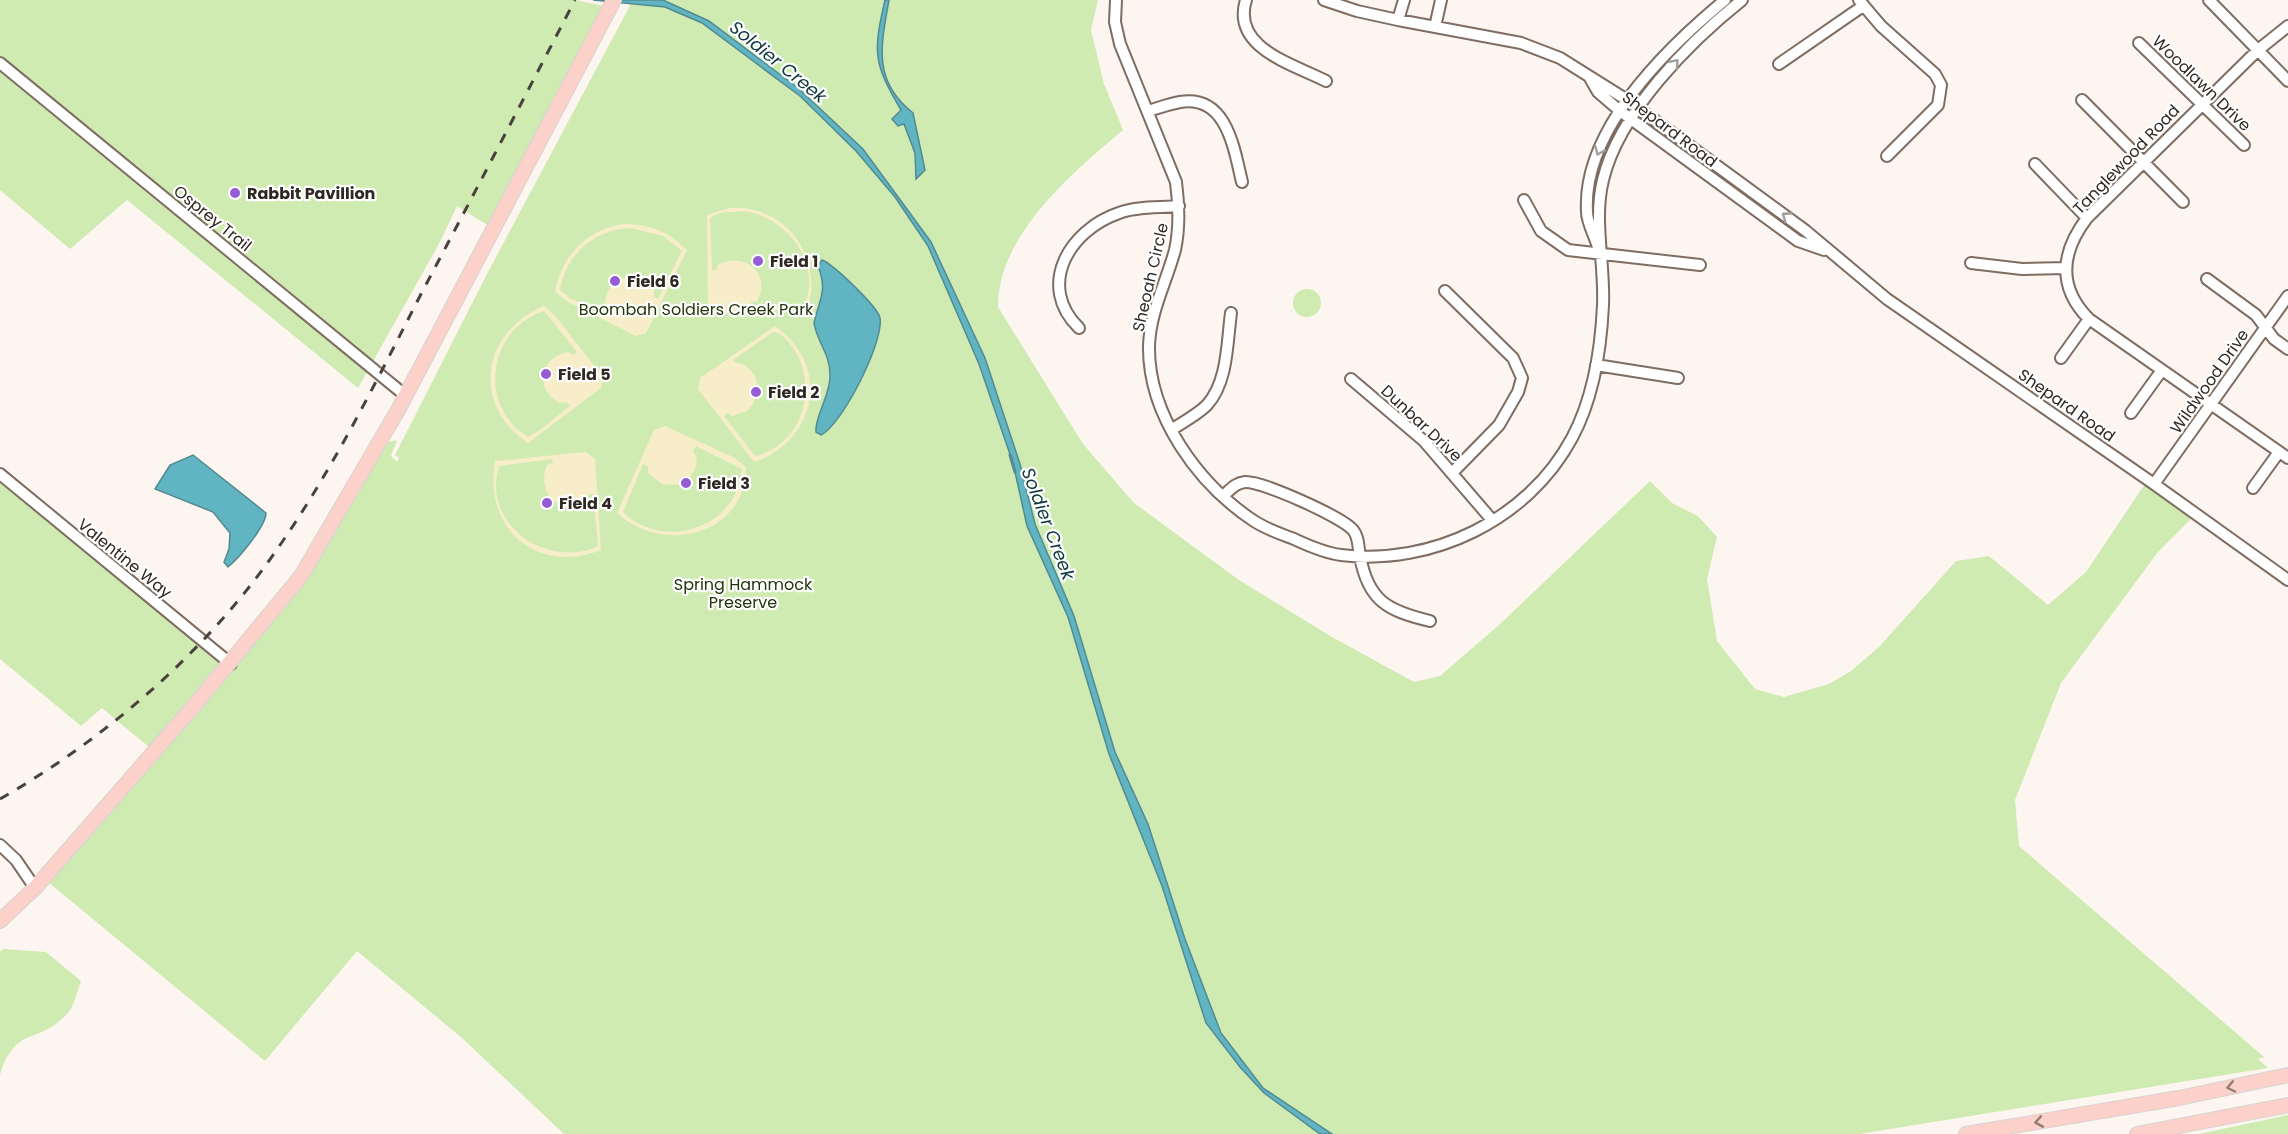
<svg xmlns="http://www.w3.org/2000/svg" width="2288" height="1134" font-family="Poppins,sans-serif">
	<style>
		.green { fill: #cfebb2 }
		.sand { fill: #f7edc8; fill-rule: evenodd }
		.water { fill: #61b4c2; stroke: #528a92; stroke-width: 1.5 }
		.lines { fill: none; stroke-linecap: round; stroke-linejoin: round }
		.stream { stroke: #528a92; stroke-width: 3 }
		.minor-casing { stroke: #7f6d62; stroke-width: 14 }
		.major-casing { stroke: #d5d4d3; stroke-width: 16 }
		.minor { stroke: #fff; stroke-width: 10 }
		.major { stroke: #fbd1ca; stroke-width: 14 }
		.rail { stroke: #49413c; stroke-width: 3; stroke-dasharray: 10 10; stroke-linecap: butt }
		.oneway { stroke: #a19e9c }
		.oneway2 { stroke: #947c76 }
		.poi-dot { fill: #955cd3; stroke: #fff; stroke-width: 2 }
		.labels { text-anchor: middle; stroke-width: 4.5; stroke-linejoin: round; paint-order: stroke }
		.street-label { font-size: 16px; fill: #2e2722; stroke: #fff }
		.poi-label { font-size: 16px; font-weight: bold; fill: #2e2722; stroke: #fff; text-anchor: start }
		.park-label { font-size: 16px; fill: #24350c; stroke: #fff }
		.water-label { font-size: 18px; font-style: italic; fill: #0f383e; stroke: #fff }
	</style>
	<rect width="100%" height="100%" fill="#fdf5f0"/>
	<!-- green -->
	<path class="green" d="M0,0h575l30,6 -116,220 -32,-20 -17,36 -82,146 -231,-188 -57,49 -70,-59z
		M633,0h465l-7,30 13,54 19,46c-50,42 -126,106 -125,177l85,137 51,59 105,77 93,57 82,45 26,-6 59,-51 151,-144 22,22 26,13 19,21 -10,42 10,62 38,48 29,8 45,-13 22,-13 28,-24 77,-86 33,-5 59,49 38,-33 59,-88 47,34 -34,34 -97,131 -46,117 4,46 245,211 -6,2 10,9 -409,66h-1295l-102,-96 -105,-87 -92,110 -217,-179 223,-258 34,-45 81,-136 11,-3 -6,16 6,6 2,-4 -4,-3 92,-181z
		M1293 303a14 14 0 1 1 28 0a14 14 0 1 1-28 0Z
		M0,477l227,184 -77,87 -48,-40 -21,18 -81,-67z
		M3,949l43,3 35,29c-4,10 -7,27 -15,34 -28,30 -51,10 -66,60v-123z
		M2288,1115v19h-89z"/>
	<!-- sand -->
	<path class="sand" d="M729,208c56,-4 94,47 79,100l-92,6 -8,-7 -1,-92zM745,211c41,7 77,50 60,93l-54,4v-6l6,-1c16,-27 -14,-51 -39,-36l-1,5h-5l-2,-52 10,-5z
		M624,224c26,0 45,8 63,26l-41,83 -10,3 -68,-34 -13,-10c7,-37 32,-63 69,-68zM631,228l32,8 19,15 -24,48 -4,-2v-8c-19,-22 -49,-12 -49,18l4,4 -3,4 -36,-17 -10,-8c6,-36 35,-61 71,-62z
		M544,306l12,11 47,60 -2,11 -73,55c-58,-39 -46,-111 16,-137zM544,311l33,41 -4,3 -5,-3c-28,5 -34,36 -9,51l8,-1 3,4 -30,24 -12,7c-51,-31 -40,-108 16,-126z
		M775,326c56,39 43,114 -21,136l-56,-73 2,-11zM773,332c8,1 13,7 18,13 29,38 13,100 -36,111l-31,-40 4,-3 4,3 15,-5c14,-14 15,-35 -3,-46 -6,-4 -7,1 -11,-5z
		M665,426l68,31 13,10c0,69 -84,88 -129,46l37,-83zM696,446l46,23c-4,59 -79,83 -119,43l20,-48 5,2v7l14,11 17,1c12,-6 24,-22 14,-34z
		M586,452l9,7 6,91c-64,25 -118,-21 -106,-89zM552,459l1,4 -6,2c-11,26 11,51 37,38l5,-9h4l5,51 -4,3c-51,19 -112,-25 -95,-82z"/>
	<!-- water -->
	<path class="water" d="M593,0h70l46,21 89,67 65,61 68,93 54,116 35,106 15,60 39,92 41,136 33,72 37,115 36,94 42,55 69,46h-12l-56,-41 -24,-26 -34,-44 -44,-137 -53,-132 -41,-137 -41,-91 -14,-63 -34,-99 -51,-118 -33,-49 -39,-46 -56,-55 -98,-73 -37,-16z
		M885,0h4c-8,45 -17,81 24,113l12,57 -9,9 -1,-26 -11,-29 -6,2 -6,-7 9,-9c-28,-47 -28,-58 -16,-110z
		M822,260c11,4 56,47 58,58 4,24 -38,107 -59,117l-5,-3c-2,-13 14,-37 14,-55 1,-23 -13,-34 -16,-54 5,-23 14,-32 4,-57z
		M193,455l73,58c0,13 -27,45 -38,54l-4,-5 5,-13 1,-16 -17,-21 -58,-23 15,-24z"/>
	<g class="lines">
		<!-- stream -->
		<path class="stream" d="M1010,455l5,17"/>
		<defs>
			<path id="minor" d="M1116,0l-1,22 5,22 56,138c3,23 4,45 -1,68 -9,33 -25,62 -26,96 -1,69 49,138 105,175 12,8 27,13 40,18 15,7 31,14 47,16 91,11 187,-35 231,-117 21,-39 29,-89 31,-133 2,-41 -10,-85 0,-125 16,-67 86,-138 139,-180
				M1246,0c-15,48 47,64 80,81
				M1324,0l33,11 41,9 123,23 39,15 67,42 179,131 81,68 267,185 134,96
				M1859,0l22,26 54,48 6,11 -3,20 -51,51
				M2209,0l79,81
				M1398,20l6,-20
				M2288,26l-30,24 -171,168c-26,34 -30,69 2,101l199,139
				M1435,27l6,-27
				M2139,43l105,102
				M0,63l406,333
				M1779,64l84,-58
				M1590,78l8,14 22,19 178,130 26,9
				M2082,100l101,102
				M1148,111c10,-3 21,-7 32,-9 47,-8 54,47 62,80
				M2035,164l52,54
				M1524,200l17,31 27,19 132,15
				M1598,247c-3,-11 -11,-24 -11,-35 -5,-82 80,-164 138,-212
				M1971,263l51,6 44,-1
				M2207,279l49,36 18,24 14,10
				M1445,291l68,67 9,20 -4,14 -19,33 -46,47
				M1079,328c-43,-42 -10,-98 40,-115 18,-7 41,-5 60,-7
				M2061,358l28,-39
				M1596,365l82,13
				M1351,379l73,62 68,79
				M2131,413l31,-43
				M1171,430c12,-8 26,-15 36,-25 21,-23 20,-63 24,-92
				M0,474l231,190
				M2154,484l134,-188
				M2253,488l26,-36
				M1223,496c7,-6 12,-13 22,-14 17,-1 97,35 108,48 6,7 5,17 7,26 8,45 28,55 70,65
				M0,845l16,15 19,28"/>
			<path id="major" d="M0,921l35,-33 158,-181 108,-131 97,-166 216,-410
				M1966,1134l213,-36 109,-23
				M2137,1134l151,-29"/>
		</defs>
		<!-- minor casing -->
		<use href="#minor" class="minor-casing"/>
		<!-- major casing -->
		<use href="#major" class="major-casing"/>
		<!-- minor -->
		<use href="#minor" class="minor"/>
		<!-- major -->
		<use href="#major" class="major"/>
		<!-- rail -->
		<path class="rail" d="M0,799c108,-62 207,-148 278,-251 55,-79 99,-168 143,-254 52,-98 103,-196 154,-294"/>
	</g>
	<!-- one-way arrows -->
	<defs><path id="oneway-chevron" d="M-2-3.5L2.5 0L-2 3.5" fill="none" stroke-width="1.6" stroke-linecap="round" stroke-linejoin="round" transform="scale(1.5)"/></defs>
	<g class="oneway">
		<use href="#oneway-chevron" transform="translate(1675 63) rotate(-49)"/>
		<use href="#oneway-chevron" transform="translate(1599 151) rotate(112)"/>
		<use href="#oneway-chevron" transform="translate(1786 216) rotate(-144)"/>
	</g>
	<g class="oneway2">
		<use href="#oneway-chevron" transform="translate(2231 1087) rotate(168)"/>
		<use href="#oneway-chevron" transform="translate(2039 1122) rotate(170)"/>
	</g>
	<!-- markers -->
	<g class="poi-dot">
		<circle cx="235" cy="193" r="6"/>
		<circle cx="758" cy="261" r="6"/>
		<circle cx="615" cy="281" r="6"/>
		<circle cx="546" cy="374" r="6"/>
		<circle cx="756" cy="392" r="6"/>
		<circle cx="686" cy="483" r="6"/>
		<circle cx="547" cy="503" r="6"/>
	</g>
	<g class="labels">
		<!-- street labels -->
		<g class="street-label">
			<text transform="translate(2202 83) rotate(44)" y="6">Woodlawn Drive</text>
			<text transform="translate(1670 129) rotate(37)" y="6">Shepard Road</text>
			<text transform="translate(2126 159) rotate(-46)" y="6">Tanglewood Road</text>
			<text transform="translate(213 218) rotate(39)" y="6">Osprey Trail</text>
			<text transform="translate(1150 277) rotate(-77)" y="6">Sheoah Circle</text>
			<text transform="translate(2209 381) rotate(-55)" y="6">Wildwood Drive</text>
			<text transform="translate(2067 405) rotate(35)" y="6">Shepard Road</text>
			<text transform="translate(1422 423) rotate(43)" y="6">Dunbar Drive</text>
			<text transform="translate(125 558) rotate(39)" y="6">Valentine Way</text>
		</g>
		<!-- poi labels -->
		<g class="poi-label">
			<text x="247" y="199">Rabbit Pavillion</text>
			<text x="770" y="267">Field 1</text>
			<text x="627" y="287">Field 6</text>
			<text x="558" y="380">Field 5</text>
			<text x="768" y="398">Field 2</text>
			<text x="698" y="489">Field 3</text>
			<text x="559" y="509">Field 4</text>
		</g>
		<!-- park labels -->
		<g class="park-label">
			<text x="696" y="315">Boombah Soldiers Creek Park</text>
			<text x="743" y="590">Spring Hammock<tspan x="743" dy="18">Preserve</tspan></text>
		</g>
		<!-- water labels -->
		<g class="water-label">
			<text transform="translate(778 62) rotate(39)" y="6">Soldier Creek</text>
			<text transform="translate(1048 524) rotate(69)" y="6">Soldier Creek</text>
		</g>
	</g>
</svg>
